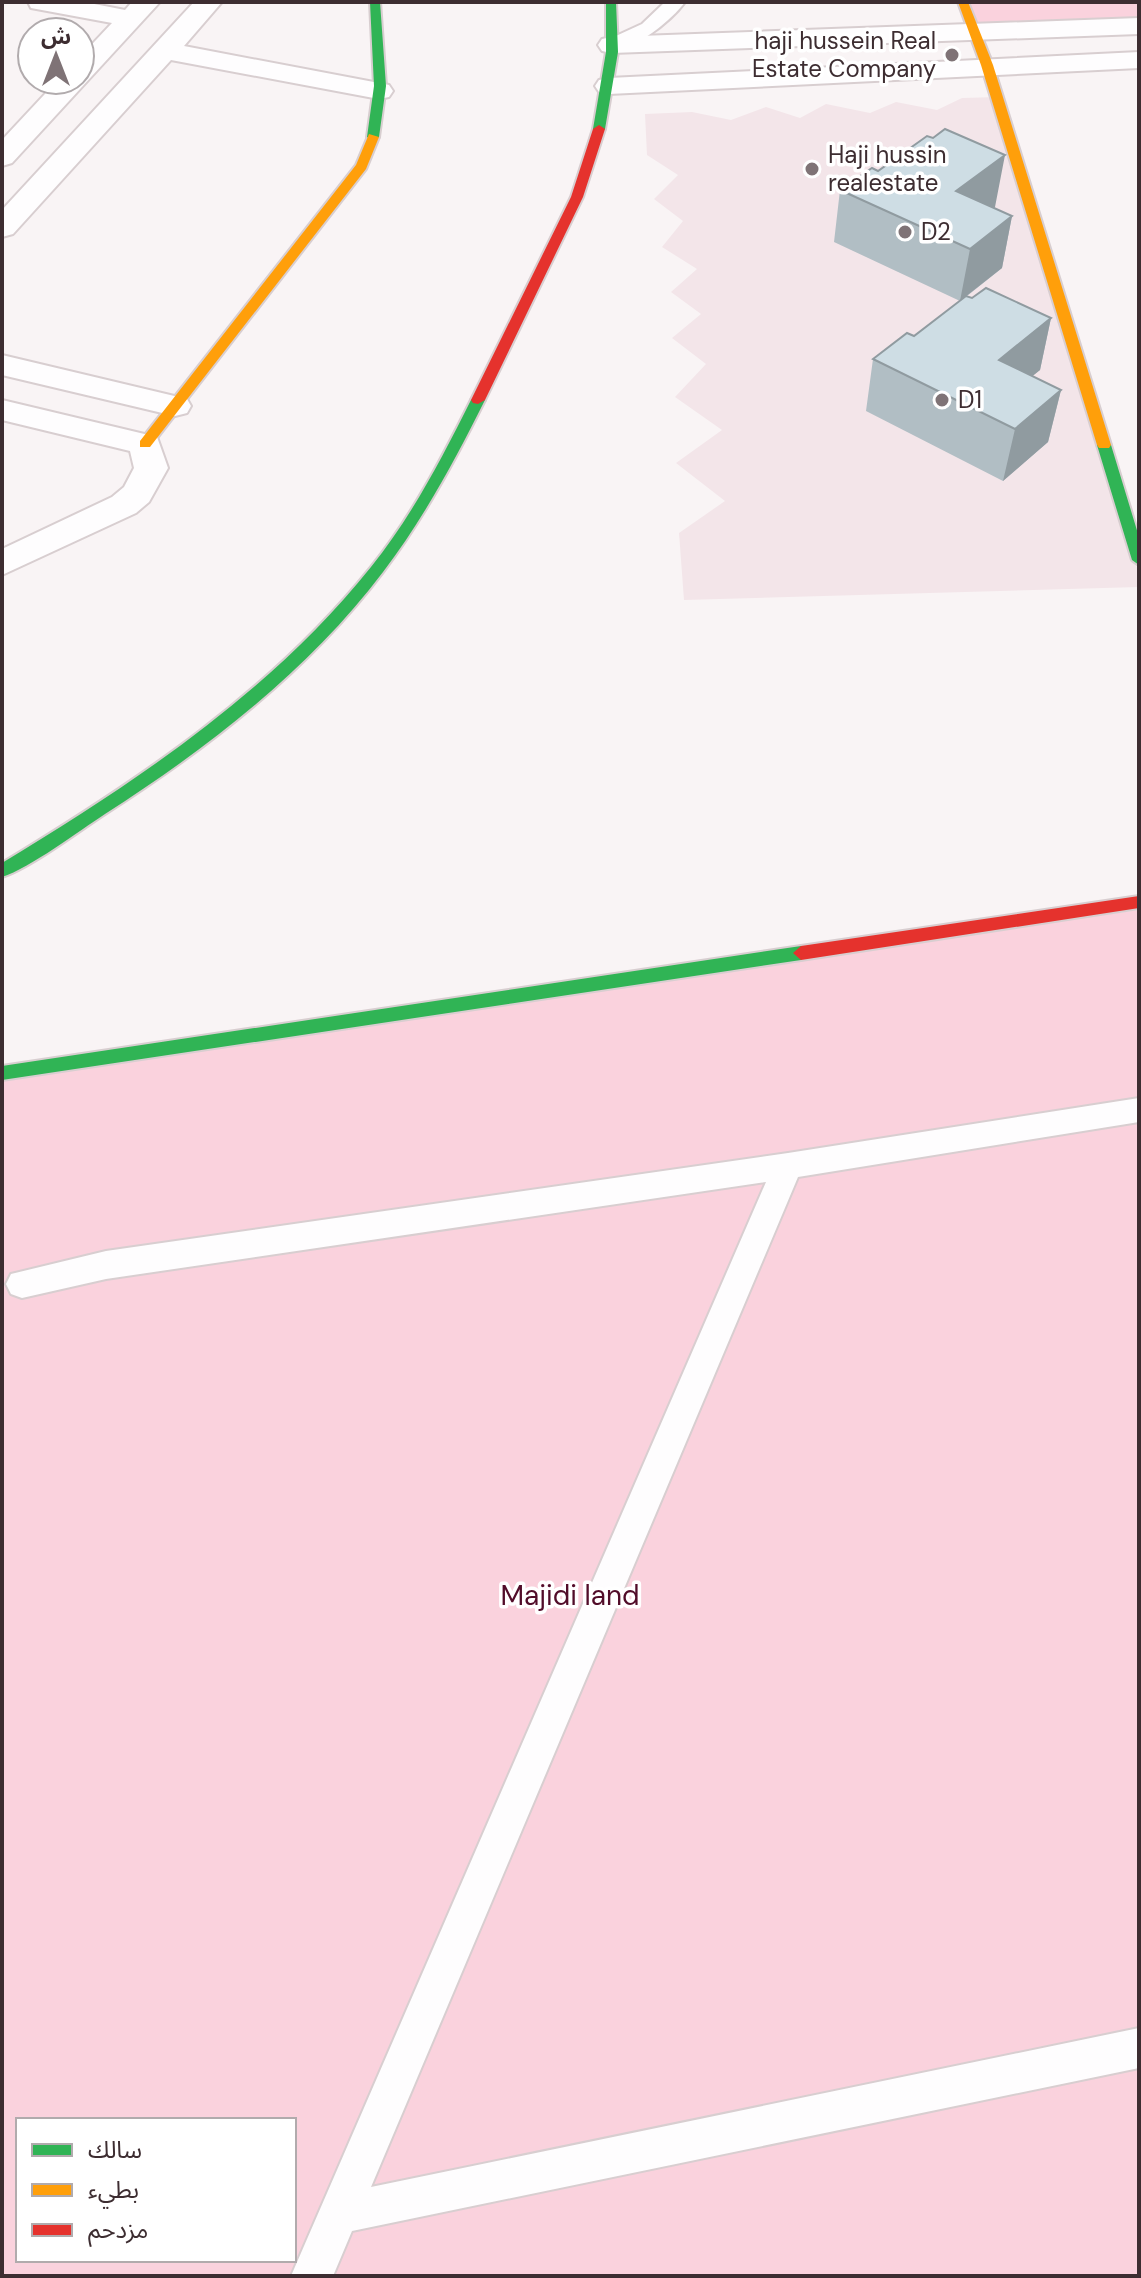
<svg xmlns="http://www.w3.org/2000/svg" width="1141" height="2278" font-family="'DM Sans','Noto Sans Arabic',sans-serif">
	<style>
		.built { fill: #f3e5e9 }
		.green { fill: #fad2dd; fill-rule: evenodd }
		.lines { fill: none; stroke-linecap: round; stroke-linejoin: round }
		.lane-casing { stroke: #d8ced0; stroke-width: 4 }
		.street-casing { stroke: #d8ced0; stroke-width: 4 }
		.fast-casing { stroke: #d8ced0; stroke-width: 4 }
		.slow-casing { stroke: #d8ced0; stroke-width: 4 }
		.jam-casing { stroke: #d8ced0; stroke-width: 4 }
		.lane { fill: #fefdfe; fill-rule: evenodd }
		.street { fill: #fefdfe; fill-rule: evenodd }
		.fast { fill: #30b455; fill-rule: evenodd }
		.slow { fill: #ff9f0a; fill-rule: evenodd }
		.jam { fill: #e5322d; fill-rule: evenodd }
		.wall { fill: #b1bec4 }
		.shaded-wall { fill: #909ba0 }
		.building { fill: #cedde4; stroke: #909ba0; stroke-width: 2 }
		.poi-dot { fill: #7f7376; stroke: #fff; stroke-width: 3 }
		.labels { text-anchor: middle; stroke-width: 7; stroke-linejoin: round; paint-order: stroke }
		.far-poi-label { font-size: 24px; fill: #3d2d31; stroke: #fff; text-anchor: start }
		.park-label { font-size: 28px; fill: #510c29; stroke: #fff }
	</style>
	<rect width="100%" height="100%" fill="#f9f4f5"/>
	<!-- built -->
	<path class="built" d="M998,97l141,477v13l-455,13 -5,-67 46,-32 -49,-38 46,-33 -47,-33 31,-33 -34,-26 29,-24 -30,-22 26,-23 -35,-22 21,-26 -29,-22 24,-24 -31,-20 -2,-41 47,-2 39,8 35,-13 34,11 26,-14 44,9 26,-11 41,8 25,-12z"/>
	<!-- green -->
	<path class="green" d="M965,2h174v23l-166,5z
		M1139,910v1366h-1137v-1207zM18,2120h276v140h-276z"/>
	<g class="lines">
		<defs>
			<path id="lane" d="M665,2h20c-14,19 -55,53 -80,47v-8l37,-17z
				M1139,1098v24l-341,55 -427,1010 768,-159v40l-787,163 -19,45h-42l475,-1094 -660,97 -84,19 -11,-4 -5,-10 5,-10 95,-23 682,-98z"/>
			<path id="street" d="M28,2h56l41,8 7,-8h28l-148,161 -10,3v-26l56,-60h22v-23l32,-34 -81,-15z
				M194,2h28l-38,44 195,37 10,2 4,6 -4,6 -10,2 -208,-39 -158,174 -11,3v-27z
				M1139,18v16l-527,19 -10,-2 -4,-6 4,-6 10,-2z
				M1139,52v16l-530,26 -10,-2 -4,-6 4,-6 10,-2z
				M2,355l185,44 4,7 -4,7 -12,3 -173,-41z
				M2,400l155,37 11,31 -19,34 -13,11 -134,62v-26l110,-52 12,-10 10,-19 -4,-17 -128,-31z"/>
			<path id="fast" d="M370,2h10l6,84 -7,51 -6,4 -6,-4 7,-51z
				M606,2h10l2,50 -13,77 -6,4 -6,-4 13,-77z
				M478,396l7,4c-30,60 -61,118 -102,172 -74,98 -175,176 -278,242 -26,17 -75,54 -103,63v-14c135,-82 269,-171 369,-296 41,-51 71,-109 100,-167z
				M1104,441l7,4 28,92v28l-7,-5 -35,-115z
				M801,946l8,7 -8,7 -799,120v-14z"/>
			<path id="slow" d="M958,2h10l25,63 118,380 -2,3h-10l-2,-3 -116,-380z
				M369,134l10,3 -13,32 -216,278h-10v-6l216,-276z"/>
			<path id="jam" d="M599,125l6,4 -22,68 -98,203 -7,4 -5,-1 -2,-3 100,-203 22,-68z
				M1139,896v12l-338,52 -8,-7 8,-7z"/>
		</defs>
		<!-- lane casing -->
		<use href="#lane" class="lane-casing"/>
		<!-- street casing -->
		<use href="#street" class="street-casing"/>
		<!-- fast casing -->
		<use href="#fast" class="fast-casing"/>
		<!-- slow casing -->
		<use href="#slow" class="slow-casing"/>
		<!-- jam casing -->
		<use href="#jam" class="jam-casing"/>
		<!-- lane -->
		<use href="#lane" class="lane"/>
		<!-- street -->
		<use href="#street" class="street"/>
		<!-- fast -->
		<use href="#fast" class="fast"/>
		<!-- slow -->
		<use href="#slow" class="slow"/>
		<!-- jam -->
		<use href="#jam" class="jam"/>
	</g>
	<!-- wall -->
	<path class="wall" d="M878,171l117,36 -1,1 18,8 -10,52 -35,28 5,2 79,20 -11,52 -8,6 29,14 -13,52 -45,39 -137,-70 7,-52 41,-23 46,-35 -126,-59 6,-52z"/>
	<!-- shaded-wall -->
	<path class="shaded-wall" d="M1005,155l-10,52 -44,33 5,-49z
		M1012,216l-10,52 -42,33 10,-52z
		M1051,318l-11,52 -52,42 11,-52z
		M1061,390l-13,52 -45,39 12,-52z"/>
	<!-- building -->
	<path class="building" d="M945,129l60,26 -49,36 56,25 -42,33 -130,-59 32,-22 6,3 49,-35 6,2z
		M986,288l65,30 -52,42 62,30 -46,39 -142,-70 34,-26 7,3 52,-40 6,2z"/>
	<!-- markers -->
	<g class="poi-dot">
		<circle cx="952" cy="55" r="8"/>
		<circle cx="812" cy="169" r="8"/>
		<circle cx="905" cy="232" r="8"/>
		<circle cx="942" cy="400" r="8"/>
	</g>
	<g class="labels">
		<!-- far-poi labels -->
		<g class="far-poi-label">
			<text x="936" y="49" text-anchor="end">haji hussein Real<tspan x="936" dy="28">Estate Company</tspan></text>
			<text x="828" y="163">Haji hussin<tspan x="828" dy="28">realestate</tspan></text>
			<text x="921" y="240">D2</text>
			<text x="958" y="408">D1</text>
		</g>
		<!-- park labels -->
		<g class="park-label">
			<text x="570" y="1605">Majidi land</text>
		</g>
	</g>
	<!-- border -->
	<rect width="1141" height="2278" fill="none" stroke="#3d2d31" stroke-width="8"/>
	<!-- legend -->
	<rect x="16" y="2118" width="280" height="144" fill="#ffffff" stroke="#b1abad" stroke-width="2"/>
	<rect x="32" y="2144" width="40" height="12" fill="#30b455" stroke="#b1abad" stroke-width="2"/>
	<text x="88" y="2158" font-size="24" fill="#3d2d31">سالك</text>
	<rect x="32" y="2184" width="40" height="12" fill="#ff9f0a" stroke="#b1abad" stroke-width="2"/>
	<text x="88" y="2198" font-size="24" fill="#3d2d31">بطيء</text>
	<rect x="32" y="2224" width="40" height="12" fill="#e5322d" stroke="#b1abad" stroke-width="2"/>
	<text x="88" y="2238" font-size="24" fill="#3d2d31">مزدحم</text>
	<!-- north arrow -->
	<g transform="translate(56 56)"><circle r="38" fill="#ffffff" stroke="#b1abad" stroke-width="2"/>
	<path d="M0-6L14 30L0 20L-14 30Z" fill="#7f7376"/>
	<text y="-12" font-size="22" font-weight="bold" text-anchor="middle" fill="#3d2d31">ش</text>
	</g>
</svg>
